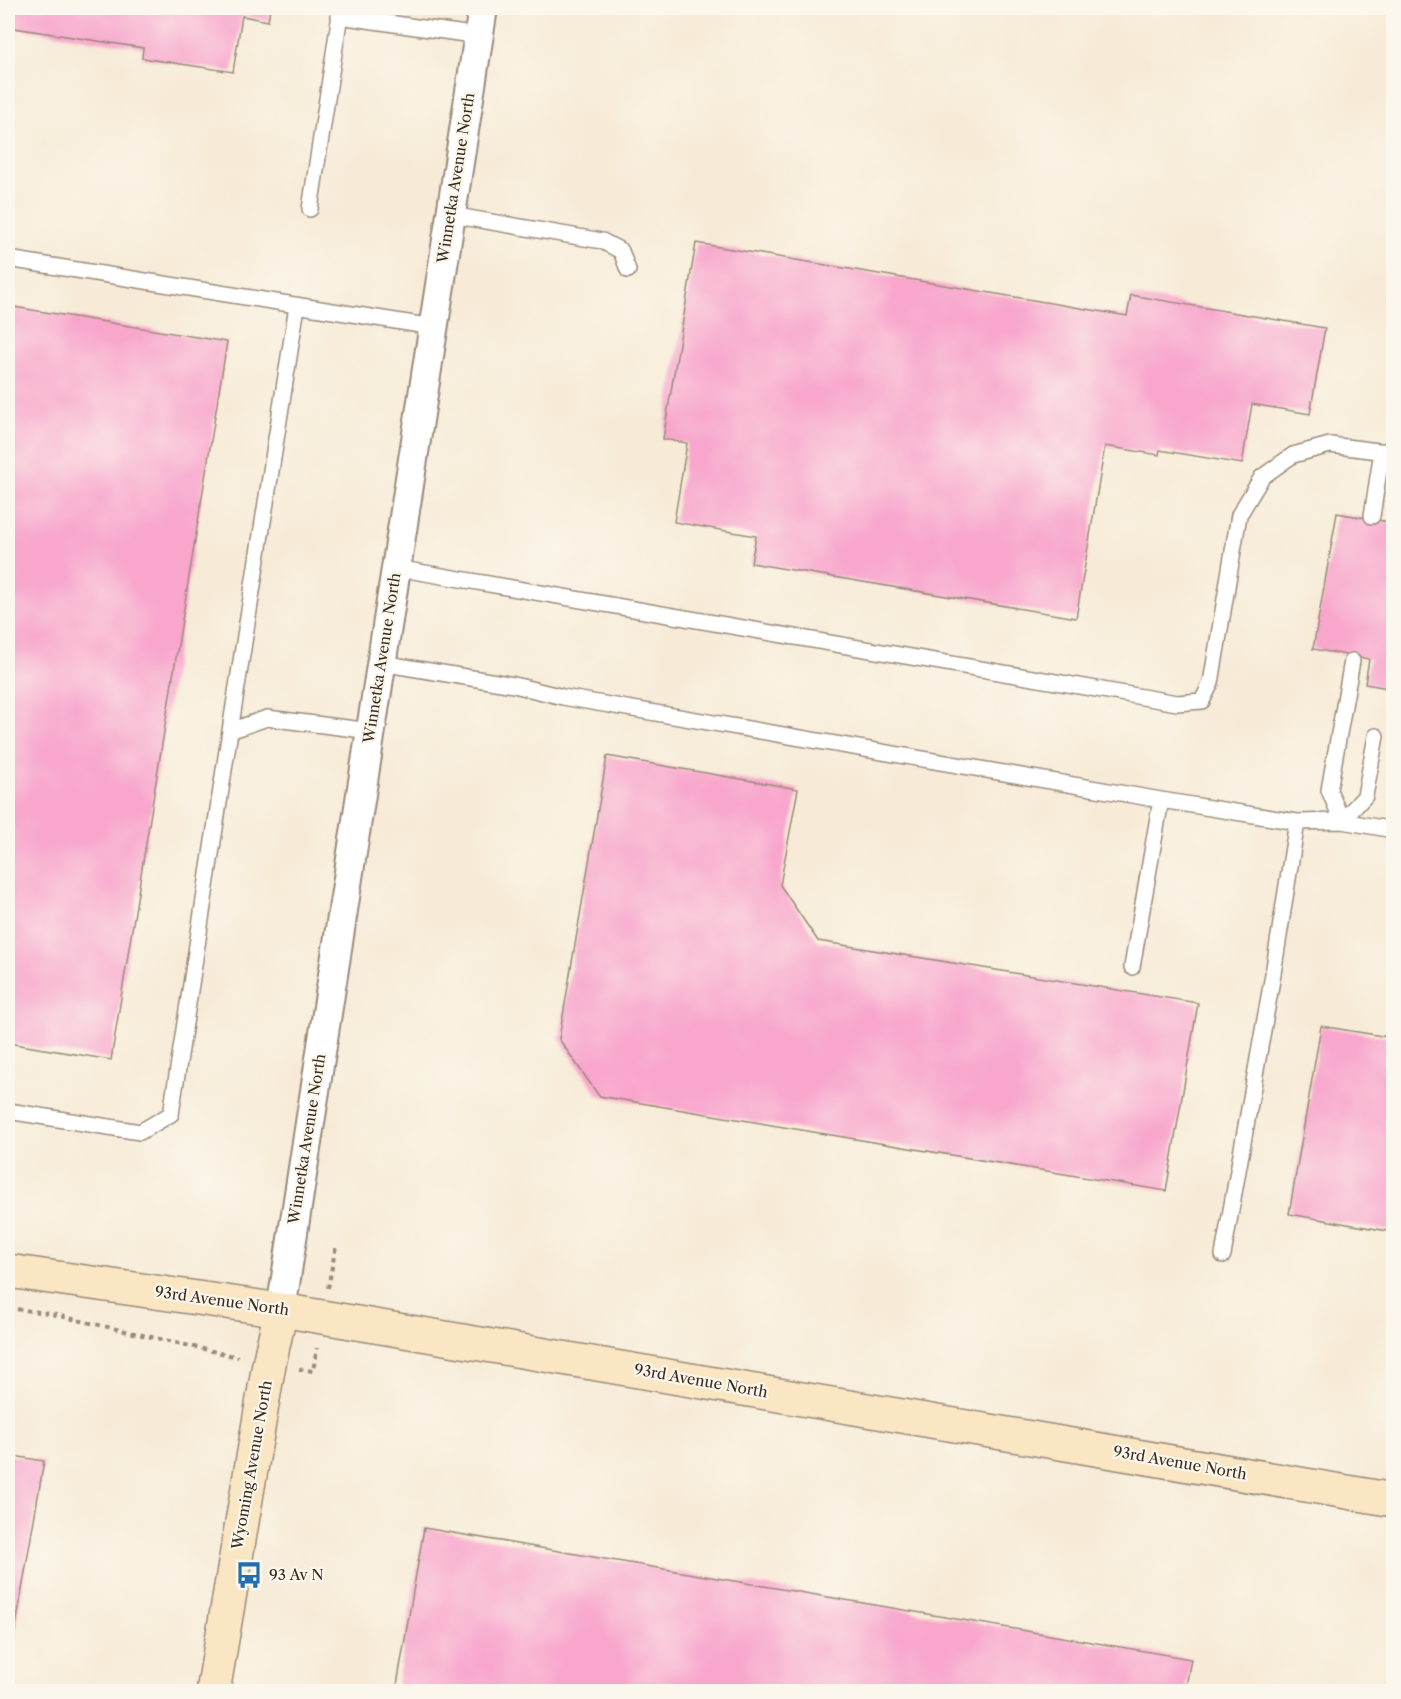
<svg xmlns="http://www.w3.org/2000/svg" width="1401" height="1699" font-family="'Libre Caslon Text',serif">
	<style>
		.water { fill: #4db5cb; stroke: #447074; stroke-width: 1.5 }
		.building { fill: #f8a6cc }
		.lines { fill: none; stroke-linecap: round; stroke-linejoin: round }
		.lane-casing { stroke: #998a7a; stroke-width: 18 }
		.street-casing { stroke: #998a7a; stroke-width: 32 }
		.secondary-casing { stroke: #998a7a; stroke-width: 36 }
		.path { stroke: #998a7a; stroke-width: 4; stroke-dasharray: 4.5 4.5; stroke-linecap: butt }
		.lane { stroke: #fff; stroke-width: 15 }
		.street { stroke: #fff; stroke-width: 28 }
		.secondary { stroke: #fbe6c4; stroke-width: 33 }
		.labels { text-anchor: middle; stroke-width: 4.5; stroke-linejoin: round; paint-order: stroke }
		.street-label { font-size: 15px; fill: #3b2a1e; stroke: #fbf7ec }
		.poi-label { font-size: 15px; fill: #3b2a1e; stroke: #fbf7ec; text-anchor: start }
	</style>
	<rect width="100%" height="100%" fill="#fbf7ec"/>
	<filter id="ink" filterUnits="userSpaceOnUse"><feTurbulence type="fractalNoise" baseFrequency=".0167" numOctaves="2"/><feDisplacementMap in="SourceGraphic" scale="12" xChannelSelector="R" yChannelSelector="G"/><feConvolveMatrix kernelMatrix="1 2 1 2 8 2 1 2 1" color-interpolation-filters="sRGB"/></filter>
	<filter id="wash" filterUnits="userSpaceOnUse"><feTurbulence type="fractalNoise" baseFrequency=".008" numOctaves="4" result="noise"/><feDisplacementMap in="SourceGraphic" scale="24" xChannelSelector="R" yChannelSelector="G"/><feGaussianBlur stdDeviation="1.35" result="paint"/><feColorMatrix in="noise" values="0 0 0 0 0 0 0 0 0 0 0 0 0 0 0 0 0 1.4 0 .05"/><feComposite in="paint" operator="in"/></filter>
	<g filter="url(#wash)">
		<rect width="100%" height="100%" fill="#f7ebd7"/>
		<!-- water -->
		<path class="water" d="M1393,254v60l-9,-14z"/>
		<g id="blocks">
			<!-- building -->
			<path class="building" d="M8,8h262l-2,13 -26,-5 -9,56 -91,-14 1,-10 -135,-21z
				M696,243l431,73 4,-21 194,33 -15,86 -58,-10 -10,60 -82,-14 -1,5 -54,-9 -29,172 -325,-55 5,-27 -82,-14 13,-79 -24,-4z
				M8,306l219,36 -116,718 -103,-17z
				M1337,513l57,10v166l-29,-5 4,-25 -56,-10z
				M607,756l191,33 -18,96 38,56 380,62 -32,188 -567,-95 -40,-57z
				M1321,1026l73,12v194l-105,-18z
				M8,1455l36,6 -35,205h-1z
				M424,1528l767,131 -6,33h-752l-36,-7z"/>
		</g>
	</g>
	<g filter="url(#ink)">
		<use href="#blocks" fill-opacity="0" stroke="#998a7a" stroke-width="1.5"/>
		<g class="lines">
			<defs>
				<path id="lane" d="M339,16l140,20
					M310,209l31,-201
					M451,215l151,26 19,10 7,19
					M8,259l425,68
					M1372,516l10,-65
					M396,568l781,135 25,-2 9,-18 28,-168 23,-38 31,-22 37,-10 64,8
					M1352,661l-23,129 13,31 23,-25 11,-60
					M381,663l133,22 49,12 598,103 136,22 45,-1 52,9
					M230,731l67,-425
					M1132,967l29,-167
					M8,1111l132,21 31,-18 59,-383 37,-13 104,13
					M1223,1255l49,-275 25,-158"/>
				<path id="street" d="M281,1310l202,-1302"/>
				<path id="secondary" d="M8,1271l273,39 1113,190
					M213,1692l56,-328 12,-54"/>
			</defs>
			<!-- lane casing -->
			<use href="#lane" class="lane-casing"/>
			<!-- street casing -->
			<use href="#street" class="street-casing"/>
			<!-- secondary casing -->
			<use href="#secondary" class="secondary-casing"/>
			<!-- path -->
			<path class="path" d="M328,1288l8,-42
				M8,1308l39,5 191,44
				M299,1369l14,2 4,-23"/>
			<!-- lane -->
			<use href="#lane" class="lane"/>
			<!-- street -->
			<use href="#street" class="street"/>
			<!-- secondary -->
			<use href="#secondary" class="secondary"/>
		</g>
	</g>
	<!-- icons -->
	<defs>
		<symbol id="bus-bare" viewBox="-9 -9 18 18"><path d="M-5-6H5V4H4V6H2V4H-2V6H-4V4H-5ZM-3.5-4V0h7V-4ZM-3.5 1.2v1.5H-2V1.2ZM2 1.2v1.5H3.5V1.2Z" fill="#1f6fb2" stroke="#fbf7ec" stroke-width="2.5" paint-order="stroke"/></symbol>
	</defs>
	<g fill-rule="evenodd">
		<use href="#bus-bare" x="230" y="1556" width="38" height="38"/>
	</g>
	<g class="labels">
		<!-- street labels -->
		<g class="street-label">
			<text transform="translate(456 178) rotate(-81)" y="5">Winnetka Avenue North</text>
			<text transform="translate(382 658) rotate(-81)" y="5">Winnetka Avenue North</text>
			<text transform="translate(307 1139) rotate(-81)" y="5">Winnetka Avenue North</text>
			<text transform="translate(222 1301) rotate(8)" y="5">93rd Avenue North</text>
			<text transform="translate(701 1381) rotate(10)" y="5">93rd Avenue North</text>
			<text transform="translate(1180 1463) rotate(10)" y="5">93rd Avenue North</text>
			<text transform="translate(252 1465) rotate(-80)" y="5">Wyoming Avenue North</text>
		</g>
		<!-- poi labels -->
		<g class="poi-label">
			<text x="269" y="1580">93 Av N</text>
		</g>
	</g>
	<!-- margin -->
	<rect width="1401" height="1699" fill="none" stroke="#fbf7ec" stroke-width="30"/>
</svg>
